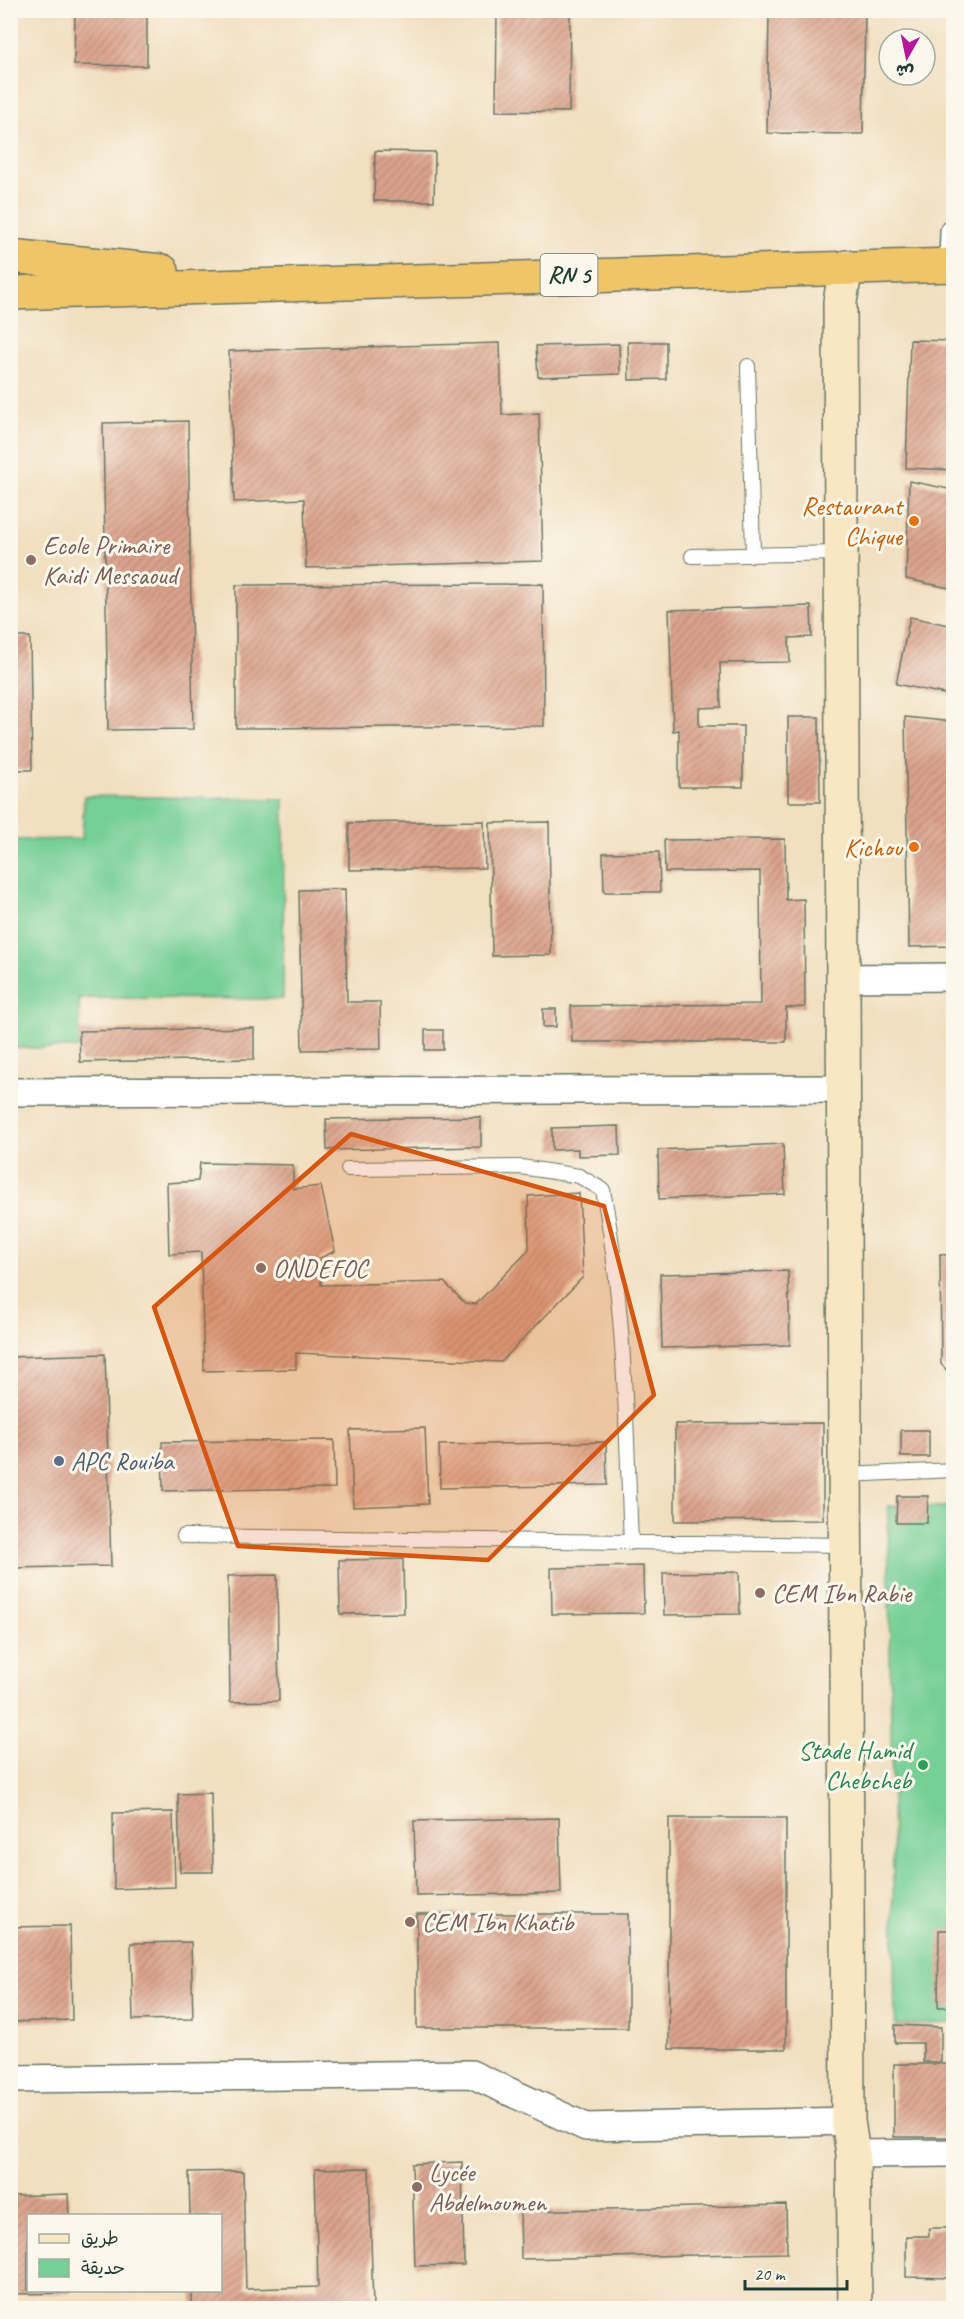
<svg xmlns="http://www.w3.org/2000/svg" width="964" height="2319" font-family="Caveat,'Playpen Sans Arabic',sans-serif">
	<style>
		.park { fill: #76cf96; stroke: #4a8665; stroke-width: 1.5 }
		.building { fill: url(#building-hatch) }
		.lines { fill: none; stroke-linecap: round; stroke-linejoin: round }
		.service-casing { stroke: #687665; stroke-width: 16 }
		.minor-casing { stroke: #687665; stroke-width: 30 }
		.secondary-casing { stroke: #687665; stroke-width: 36 }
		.trunk-casing { stroke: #687665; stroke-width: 36 }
		.service { stroke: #fff; stroke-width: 14 }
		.minor { stroke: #fff; stroke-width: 27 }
		.secondary { stroke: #f9e7c3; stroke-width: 33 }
		.trunk { stroke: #f0c469; stroke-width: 33 }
		.marked { fill: #d45610; fill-opacity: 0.2; stroke: #d45610; stroke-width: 4.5; stroke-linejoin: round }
		.food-dot { fill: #e8710a; stroke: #fbf7ec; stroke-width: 2 }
		.education-dot { fill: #8d6e63; stroke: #fbf7ec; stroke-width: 2 }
		.service-dot { fill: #5c6f8a; stroke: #fbf7ec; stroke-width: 2 }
		.leisure-dot { fill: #2e9e5b; stroke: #fbf7ec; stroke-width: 2 }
		.labels { text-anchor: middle; stroke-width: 6; stroke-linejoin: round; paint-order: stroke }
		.shield { fill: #fbf7ec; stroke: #61756b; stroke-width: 1.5 }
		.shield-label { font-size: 24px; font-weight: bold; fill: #1f3d34 }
		.food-label { font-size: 26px; fill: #c56008; stroke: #fbf7ec; text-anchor: end }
		.education-label { font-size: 26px; fill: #785e54; stroke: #fbf7ec; text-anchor: start }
		.service-label { font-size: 26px; fill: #4e5e75; stroke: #fbf7ec; text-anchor: start }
		.leisure-label { font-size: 26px; fill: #27864d; stroke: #fbf7ec; text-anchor: end }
	</style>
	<defs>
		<pattern id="building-hatch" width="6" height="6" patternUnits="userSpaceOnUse" patternTransform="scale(1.5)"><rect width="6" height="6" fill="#dca38c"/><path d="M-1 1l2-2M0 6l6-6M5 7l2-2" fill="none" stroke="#b28673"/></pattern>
	</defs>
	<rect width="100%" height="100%" fill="#fbf7ec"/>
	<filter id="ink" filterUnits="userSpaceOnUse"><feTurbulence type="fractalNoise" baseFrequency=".0167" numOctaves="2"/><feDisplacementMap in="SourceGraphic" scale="12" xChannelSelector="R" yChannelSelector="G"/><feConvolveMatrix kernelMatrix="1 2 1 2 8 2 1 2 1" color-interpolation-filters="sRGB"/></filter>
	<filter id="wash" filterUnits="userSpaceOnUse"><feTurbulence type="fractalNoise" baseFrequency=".008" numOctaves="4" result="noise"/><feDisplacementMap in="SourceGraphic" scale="24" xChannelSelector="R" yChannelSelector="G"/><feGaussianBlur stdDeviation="1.35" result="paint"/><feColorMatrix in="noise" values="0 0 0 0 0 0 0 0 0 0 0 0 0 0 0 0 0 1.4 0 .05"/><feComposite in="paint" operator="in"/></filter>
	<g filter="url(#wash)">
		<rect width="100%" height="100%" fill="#f1dfc0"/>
		<!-- park -->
		<path class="park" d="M84,796l200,3 -1,200 -204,-1 1,50h-69l-1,-208 72,-1z
			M888,1506l65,1v516l-58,2z"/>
		<g id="blocks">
			<!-- building -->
			<path class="building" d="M75,10h72v56l-73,-1z
				M497,10h73l-1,102 -73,-1z
				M769,10h96l-2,124 -96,-1z
				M375,151l60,1 -1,49h-60z
				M910,340l44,1v129l-48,-2z
				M628,342h38v37l-37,1z
				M500,343l2,72 37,-2 4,148 -237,7 -2,-69 -70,3 -5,-151z
				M619,344l1,30 -82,3 -2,-31z
				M188,421l5,308 -85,1 -5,-307z
				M909,481l45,9v99l-48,-10z
				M543,584l1,142 -308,2v-143z
				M811,606l1,31 -23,1 1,24 -70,1 1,44 -22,1v18h44v61h-64v-57l-6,1 -4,-121z
				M910,617l44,9v70l-58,-12z
				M10,637h20l2,133h-22z
				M788,717h31l1,85h-32z
				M905,717l49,5v224l-45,1z
				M484,821l1,47 -136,2v-47z
				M549,822l2,133 -59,1 -2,-133z
				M785,839l1,61 18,-1 1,108 -19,1v34h-214l-1,-36 190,-2 -1,-133 -95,1 -1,-32z
				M659,852l1,40h-56l-1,-39z
				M345,889l2,113h33l1,47 -79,1 -3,-160z
				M543,1009h13v18h-13z
				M254,1028v31l-174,3 -1,-31z
				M425,1030h18v20h-18z
				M481,1117v30l-154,3 -1,-31z
				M619,1126l1,29 -42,1v-7l-26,1v-22z
				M783,1144l2,50 -126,5 -1,-49z
				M200,1163l93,2v24l28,-3 14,65 -15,7 1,27 123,-3 21,21 11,1 53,-54 -1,-54 51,-3 4,84 -82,85 -205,-9v16l-92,2 -3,-119 -32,2 -2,-71 31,-2z
				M951,1240h3v138l-13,-14 -1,-110 11,2z
				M788,1271l2,74 -128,3 -2,-74z
				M105,1354l6,212 -101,2v-211z
				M823,1423v97l-148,1v-97z
				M425,1428l3,76 -75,3 -3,-77z
				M901,1430h28v27h-28z
				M334,1440l1,48 -172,3 -1,-49z
				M606,1442l1,43 -167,3 -1,-43z
				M897,1496h31l-1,27h-31z
				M403,1559l1,54 -64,1 -1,-54z
				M643,1566l1,47 -92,1 -1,-46z
				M739,1572l1,42 -76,1 -1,-42z
				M277,1575l2,126 -49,1 -2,-126z
				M211,1793l2,79h-33l-2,-78z
				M173,1812l2,75 -61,2 -1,-76z
				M559,1818l2,75 -145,3 -2,-75z
				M669,1818h117v231h-117z
				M417,1914h211v114h-211z
				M70,1926l2,94 -62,2v-95z
				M939,1930h15v77h-16z
				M191,1942l2,77 -60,1 -2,-77z
				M895,2025l46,2v35h-18v-19h-28z
				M894,2064h60v73h-60z
				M462,2162l2,103 -49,1 -3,-102z
				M369,2168l4,140h-181v-18h28v-74h-30l-1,-44 54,-1 3,118 72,-2 -3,-118z
				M68,2194l1,22h-41v74h42v3l-55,1 -3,-98z
				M786,2205l1,48 -266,6 -1,-48z
				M929,2228h25v50l-48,-1v-41h23z"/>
		</g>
	</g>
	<g filter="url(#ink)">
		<use href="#blocks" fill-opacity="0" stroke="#687665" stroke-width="1.5"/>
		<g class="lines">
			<defs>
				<path id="service" d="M748,366l5,188
					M692,556l149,-3
					M348,1169l173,-2 58,9 24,14c22,116 23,235 28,353
					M846,1475l108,-5
					M184,1536l662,9"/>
				<path id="minor" d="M953,265l1,-33
					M842,978l112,-1
					M10,1092l834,-3
					M10,2079l461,-5 115,53 262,-6
					M853,2154l101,-1"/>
				<path id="secondary" d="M846,267l-6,35 8,1819 5,33 2,154"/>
				<path id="trunk" d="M10,256l152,15
					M10,293l944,-28"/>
			</defs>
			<!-- service casing -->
			<use href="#service" class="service-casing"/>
			<!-- minor casing -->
			<use href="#minor" class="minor-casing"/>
			<!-- secondary casing -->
			<use href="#secondary" class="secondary-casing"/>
			<!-- trunk casing -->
			<use href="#trunk" class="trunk-casing"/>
			<!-- service -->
			<use href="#service" class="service"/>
			<!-- minor -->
			<use href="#minor" class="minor"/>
			<!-- secondary -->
			<use href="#secondary" class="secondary"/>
			<!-- trunk -->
			<use href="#trunk" class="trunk"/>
		</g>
	</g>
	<!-- marked area -->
	<path class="marked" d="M351,1134l253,72 50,189 -166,165 -250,-14 -84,-239z"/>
	<!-- markers -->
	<g class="food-dot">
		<circle cx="914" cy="521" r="6"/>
		<circle cx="914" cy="847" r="6"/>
	</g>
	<g class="education-dot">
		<circle cx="31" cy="560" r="6"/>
		<circle cx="261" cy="1268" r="6"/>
		<circle cx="760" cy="1593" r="6"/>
		<circle cx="410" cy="1922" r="6"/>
		<circle cx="417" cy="2187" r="6"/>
	</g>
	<circle class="service-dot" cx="59" cy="1461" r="6"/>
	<circle class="leisure-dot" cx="923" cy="1765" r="6"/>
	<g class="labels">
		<!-- shield labels -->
		<rect class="shield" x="540.5" y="254" width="57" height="42" rx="4.5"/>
		<g class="shield-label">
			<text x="569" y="283">RN 5</text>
		</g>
		<!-- food labels -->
		<g class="food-label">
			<text x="902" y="515">Restaurant<tspan x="902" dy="30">Chique</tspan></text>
			<text x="902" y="856">Kichou</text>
		</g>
		<!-- education labels -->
		<g class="education-label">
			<text x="43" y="554">Ecole Primaire<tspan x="43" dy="30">Kaidi Messaoud</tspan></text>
			<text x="273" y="1277">ONDEFOC</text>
			<text x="772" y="1602">CEM Ibn Rabie</text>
			<text x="422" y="1931">CEM Ibn Khatib</text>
			<text x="429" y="2181">Lycée<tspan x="429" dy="30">Abdelmoumen</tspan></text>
		</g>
		<!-- service labels -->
		<g class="service-label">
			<text x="71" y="1470">APC Rouiba</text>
		</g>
		<!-- leisure labels -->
		<g class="leisure-label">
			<text x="911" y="1759">Stade Hamid<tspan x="911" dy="30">Chebcheb</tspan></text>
		</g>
	</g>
	<!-- margin -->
	<rect width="964" height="2319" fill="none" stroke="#fbf7ec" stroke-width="36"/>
	<!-- legend -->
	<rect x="27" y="2214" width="195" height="78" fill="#fbf7ec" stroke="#a3ada2" stroke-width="1.5"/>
	<rect x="39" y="2234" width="30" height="9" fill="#f9e7c3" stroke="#a3ada2" stroke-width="1.5"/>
	<text x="81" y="2244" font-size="18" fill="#1f3d34">طريق</text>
	<rect x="39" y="2259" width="30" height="18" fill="#76cf96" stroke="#a3ada2" stroke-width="1.5"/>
	<text x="81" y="2274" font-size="18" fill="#1f3d34">حديقة</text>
	<!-- north arrow -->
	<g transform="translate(907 57) rotate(189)"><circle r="28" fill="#fbf7ec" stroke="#a3ada2" stroke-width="1.5"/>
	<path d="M0-4.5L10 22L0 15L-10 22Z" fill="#b5179e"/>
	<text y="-9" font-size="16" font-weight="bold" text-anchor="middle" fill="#1f3d34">ش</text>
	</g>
	<!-- scale -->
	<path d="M745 2280v9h102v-9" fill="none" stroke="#1f3d34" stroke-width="3"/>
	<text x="754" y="2280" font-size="18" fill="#1f3d34" stroke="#fbf7ec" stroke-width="4.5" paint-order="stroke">20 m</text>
</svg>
